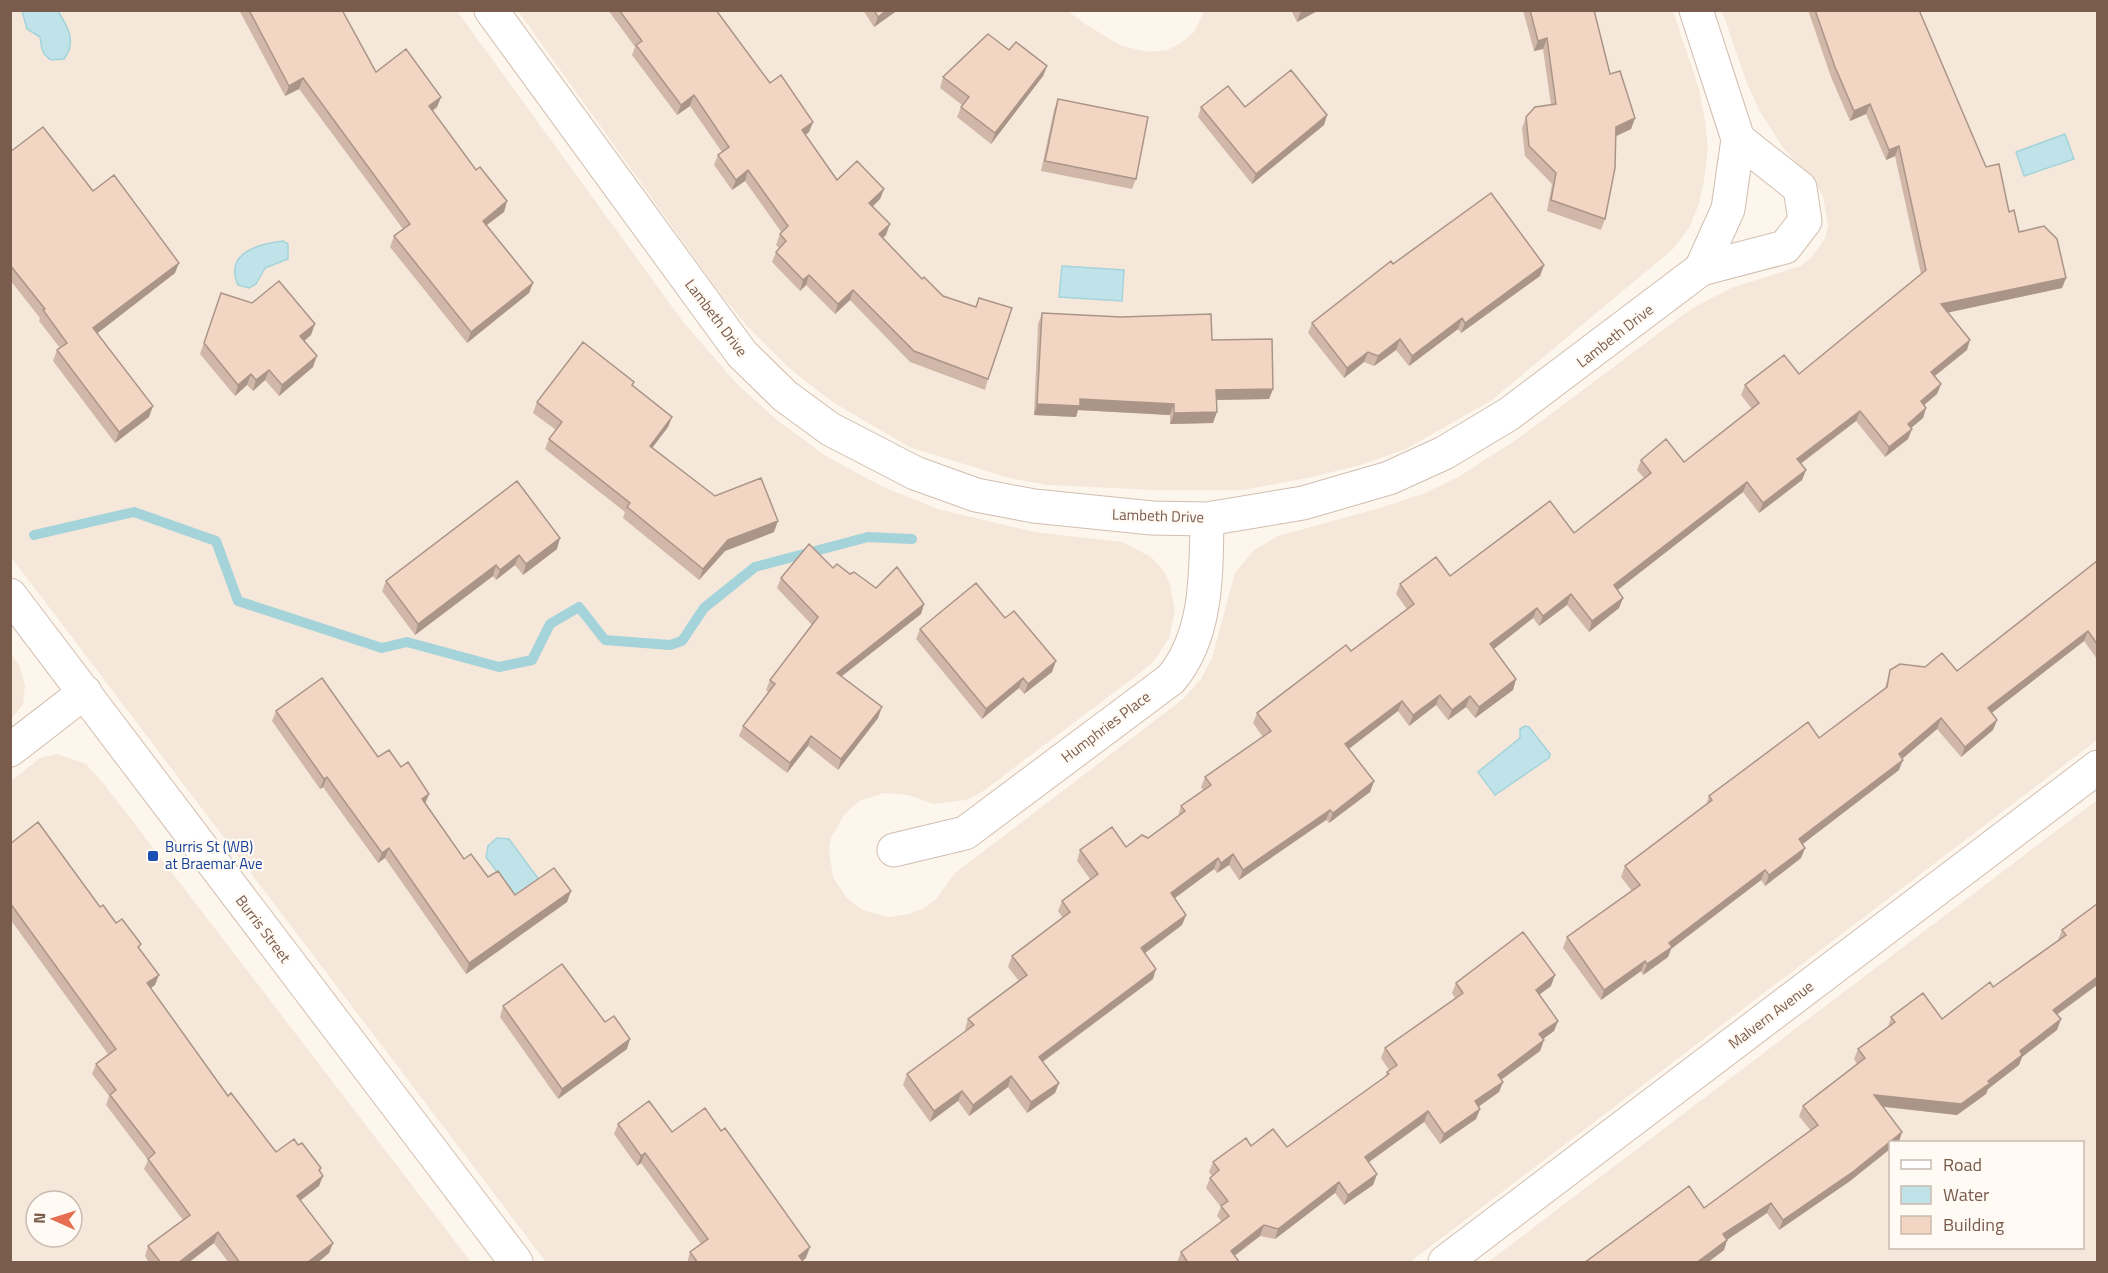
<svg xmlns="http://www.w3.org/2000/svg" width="2108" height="1273" font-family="'Titillium Web',sans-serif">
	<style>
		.residential { fill: #f5e8da; fill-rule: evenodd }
		.water { fill: #bfe3e8; stroke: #a5d3da; stroke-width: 1.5 }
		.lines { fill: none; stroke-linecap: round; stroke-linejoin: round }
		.stream { stroke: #a5d3da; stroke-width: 10 }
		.minor-casing { stroke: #d1beb0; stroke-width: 35 }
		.minor { stroke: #fff; stroke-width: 33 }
		.wall { fill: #d1b7a8 }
		.shaded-wall { fill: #aa9588 }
		.building { fill: #f3d5c3; stroke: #aa9588; stroke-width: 1.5 }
		.transit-dot { fill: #1a4fb4; stroke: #fffaf3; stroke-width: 2 }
		.labels { text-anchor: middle; stroke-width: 4.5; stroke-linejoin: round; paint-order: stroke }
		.street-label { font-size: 15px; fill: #7a5c4d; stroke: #fffaf3 }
		.transit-label { font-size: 15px; fill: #164399; stroke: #fffaf3; text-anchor: start }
	</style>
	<rect width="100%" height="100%" fill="#fdf6ec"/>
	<!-- residential -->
	<path class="residential" d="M11,11h446l227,312 53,61 41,37 48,35 55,30 57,23 96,23 88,10 29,15 13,14 6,13 5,27 -6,27 -15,23 -14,12 -158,119 -16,8 -33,4 -24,-9 -25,-2 -25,8 -15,14 -13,23 -2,12 4,27 13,20 16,13 27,7 20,-3 15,-6 12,-9 19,-26 228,-174 18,-20 11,-21 23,-85 19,-23 24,-14 102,-28 45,-15 33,-16 61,-39 172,-129 40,-21 70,-22 10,-8 14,-20 3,-12 -5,-30 -8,-13 -31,-34 -24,-37 -14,-31 -24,-70h375v729l-687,522h-864l-535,-705z
		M518,11h550l17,13 37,22 27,6 18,-2 14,-7 13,-11 10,-21h469l26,78 6,31 3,28 -4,33 -5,23 -10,24 -17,22 -180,150 -86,49 -42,15 -52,13 -69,13h-89l-107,-5 -38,-7 -100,-31 -78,-46 -42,-33 -42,-42 -28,-34z
		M10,652l10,15 5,19 -2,18 -12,15z
		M57,754l29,10 18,20 367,478h-460v-481l29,-23zM36,1201h36v36h-36z
		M2097,800v462h-609zM1890,1142h192v106h-192z"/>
	<!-- water -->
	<path class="water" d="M22,11h36c10,16 19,31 6,48l-13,1c-10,-7 -9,-11 -11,-23l-13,-8z
		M2065,134l9,25 -50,17 -8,-24z
		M283,241l5,3v15l-23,9 -9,16 -7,4 -11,-3c-14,-32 20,-41 45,-44z
		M1062,266l62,4 -2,31 -63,-4z
		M1525,726l4,1 21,27 -1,4 -54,37 -17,-23 42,-34v-9z
		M497,838l12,1 31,42 -24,17 -30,-41 2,-11z"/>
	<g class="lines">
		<!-- stream -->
		<path class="stream" d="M34,535l100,-23 82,29 22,60 144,47 25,-6 92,25 33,-7 18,-36 29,-17 26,33 65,5 12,-4 22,-33 51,-41 113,-30 44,2"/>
		<defs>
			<path id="minor" d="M491,10l251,344 43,42 45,33 85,44 61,22 58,11 118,12 55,1 96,-16 86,-25 55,-25 65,-39 192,-145 27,-60 10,-70 -42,-129
				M1701,269l84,-22 20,-26 -5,-33 -62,-49
				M10,595l506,667
				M10,750l75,-58
				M894,850l71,-17 206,-154c37,-44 35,-106 36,-160
				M1445,1262l653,-495"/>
		</defs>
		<!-- minor casing -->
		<use href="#minor" class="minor-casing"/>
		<!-- minor -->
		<use href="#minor" class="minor"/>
	</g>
	<!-- wall -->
	<path class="wall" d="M239,10h103l34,62 65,25 -4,10 -4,4 43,59 31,31 -3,11 -18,13 47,58 -4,10 -62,50 -77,-96 4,-11 9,-7 -104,-140 -14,7z
		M608,10h108l54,73 43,39 -4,10 -3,3 31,45 47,9 -4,10 -7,7 13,29 -3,3 39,41 21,17 33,11 3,-9 9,81 -3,11 -75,-28 -60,-62 -15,14 -29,-29 -6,6 -28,-29 4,-10 3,-4 -3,-3 4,-11 2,-1 -37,-52 -13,9 -18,-25 4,-10 4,-3 -32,-46 -13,9 -45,-60 3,-8z
		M863,10h35l-24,17z
		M1291,10h28l-22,12z
		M1523,10h71l16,64 25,44 -4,11 -15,7 -11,83 -4,11 -54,-19 5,-27 -27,-28 -3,-28 4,-11 25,-12 -8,-56 -9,2z
		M1808,10h111l67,157 33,65 47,46 -4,10 -114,24 19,38 -32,26 6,8 -4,10 -13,11 2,3 -3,10 -12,10 1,1 -4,10 -23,18 -29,-36 -55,43 5,6 -4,10 -43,33 -16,-21 -126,98 6,8 -4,10 -30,24 -22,-27 -28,21 -6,-8 -39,31 22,30 -3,11 -38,28 -9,-11 -18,13 -12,-15 -27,21 -11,-15 -49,38 25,32 -4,11 -41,31 -3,-3 -87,60 -10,-15 -12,8 -3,-4 -40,29 12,17 -4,10 -37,28 8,26 -110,83 16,21 -4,10 -28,20 -19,-26 -39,29 -11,-15 -28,21 -27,-37 4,-11 59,-43 -1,-2 3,-10 51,-38 -11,-14 4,-11 51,-38 -5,-7 4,-10 28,-22 -13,-18 3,-11 46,-3 22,-9 30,-22 3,-10 22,-16 -2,-3 4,-10 58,-40 -10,-14 4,-10 94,-62 56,-42 -11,-15 4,-10 50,-8 124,-43 70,-55 -7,-8 4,-10 43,2 68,-53 -11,-14 4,-10 54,-11 122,-100 -26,-118 -9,4 -20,-46 -16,7 -19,-44z
		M1009,50l38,16 -4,10 -52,68 -34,-27 5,-12 -22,-17 3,-11z
		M1058,99l78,80 -4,10 -91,-18 13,-61z
		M1201,107h44l82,8 -3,10 -72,59 -54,-67z
		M10,152l83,39 82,82 -78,60 52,84 -34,26 -62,-82 4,-11 3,-2 -21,-27 1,-3 -30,-38z
		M1393,264l151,1 -4,11 -79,57 -3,-4 -49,37 -13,-16 -22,16 -10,-4 -20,16 -36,-45 4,-10z
		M221,293l90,42 -7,6 9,26 -34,29 -14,-16 -12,11 -6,-6 -12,11 -35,-42z
		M1042,313l170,27 61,49 -4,10 -53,1 -3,23 -43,1v-9l-92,-5 -2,7 -42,-2 4,-91z
		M634,382l-2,4 40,31 -4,10 -16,21 63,48 59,36 -49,19 -26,29 -76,-62 2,-6 -80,-63 4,-10 7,-9 -23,-17 4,-11z
		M517,481l40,68 -34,26 -8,-10 -19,15 -3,-4 -78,59 -33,-44 4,-10z
		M2097,561v98l-13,-18 -93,72 6,7 -4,10 -32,27 -24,-28 -35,30 -3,11 -97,74 3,4 -4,10 -36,28 -4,-6 -90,69 -3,8 -25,18 -2,-4 -40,29 -38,-52 4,-11 65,-46 -11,-14 4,-11 81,-61 3,-9 110,-58 66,-50 5,-18 67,1z
		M833,568l17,6 26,14 48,16 -3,10 -79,62 36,42 -40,52 -30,-24 -21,27 -48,-37 4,-10 25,-34 -2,-2 4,-10 42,-55 -35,-37 4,-10z
		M1005,618l47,54 -28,22 -5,-6 -37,31 -66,-80 4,-10z
		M276,711l102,46 48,46 38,56 24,18 27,18 56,-4 -4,11 -101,72 -81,-116 -7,5 -55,-76 -3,2 -48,-68z
		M10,844l90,63 16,16 25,21 -2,4 16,37 -4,3 77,108 48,56 22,-7 23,23 -1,4 -1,14 -19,15 33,42 -4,10 -12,10h-88l-15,-20 -26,20h-39l-4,-7 3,-10 35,-26 -39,-51 4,-9 -42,-55 3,-9 -17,-22 4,-10 12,-10 -98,-135z
		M2062,930l35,55 -40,30 4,4 -4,11 -35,27 -3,8 -31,24 -2,5 -29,21 -74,-8 16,35 -9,1v6l-40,32 -71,49 -12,-17 -40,27 -3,10 -17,13h-123l120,-55 107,-77 -12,-15 4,-10 54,-42 -3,-5 4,-10 30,-22 3,-10 51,2 51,-32 65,-47z
		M1456,983l95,3 -12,9 19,26 -4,10 -11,8 1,1 -4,11 -39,29 2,2 -4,10 -21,15 2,2 -4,10 -36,25 -16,-22 -56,40 9,12 -4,11 -29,20 -9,-12 -60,46 -15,-3 -25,20 5,7h-63l4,-11 41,-30 -5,-6 4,-9 -15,-19 4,-10 2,-2 -3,-4 4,-10 38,-16 36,1 98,-70 2,-5 2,-2 -8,-12 4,-10 70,-50 -3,-5z
		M503,1006l102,16 22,27 -69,50 -58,-82z
		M618,1124l54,8 134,126 -4,3 2,2h-117l3,-11 11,-8 -60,-81 -4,3 -23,-32z"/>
	<!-- shaded-wall -->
	<path class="shaded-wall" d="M887,10h11l-24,17 4,-10z
		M1303,10h16l-22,12 4,-11z
		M1547,38l-4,11 -9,2 4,-10z
		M1047,66l-4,10 -52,68 4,-11z
		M303,78l-4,11 -14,7 4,-10z
		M694,95l-4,11 -13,9 4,-10z
		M441,97l-4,10 -12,9 4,-10z
		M1870,104l-4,10 -16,7 4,-10z
		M1327,115l-3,10 -72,59 4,-10z
		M1635,118l-4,11 -19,9 4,-11z
		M813,122l-4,10 -11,8 4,-10z
		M1899,146l-4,10 -9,4 3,-10z
		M748,170l-3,11 -13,9 4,-10z
		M884,189l-4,10 -14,14 3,-10z
		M507,201l-3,11 -25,19 4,-10z
		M890,224l-4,11 -10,9 3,-10z
		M179,263l-4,10 -85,66 3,-11z
		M1544,265l-4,11 -79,57 4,-10z
		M809,275l-3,10 -6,6 3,-11z
		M2066,278l-4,10 -125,27 4,-11z
		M533,283l-4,10 -62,50 4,-11z
		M853,290l-3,10 -15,14 3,-10z
		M1462,318l-4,11 -49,37 3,-10z
		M315,324l-4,11 -14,12 3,-11z
		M1400,339l-4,11 -22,16 4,-10z
		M1970,340l-3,10 -40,32 4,-10z
		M1368,352l-4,10 -20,16 3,-10z
		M317,356l-4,11 -34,29 3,-11z
		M269,370l-4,10 -12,11 3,-11z
		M251,374l-4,11 -12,11 3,-11z
		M1941,384l-4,10 -20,17 4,-10z
		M1273,389l-4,10 -57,1 4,-10z
		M1080,399l94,5 -4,11 -92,-5 -2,7 -42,-2 3,-11z
		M153,406l-4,11 -34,26 4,-11z
		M1926,408l-3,10 -19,16 4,-10z
		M1860,411l-4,10 -63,48 4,-10z
		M1217,412l-4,11 -43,1 4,-11z
		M672,417l-4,10 -22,29 4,-10z
		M1912,429l-4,10 -23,18 4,-10z
		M1806,470l-4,10 -43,33 4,-10z
		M1747,482l-4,10 -133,104 4,-11z
		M778,521l-4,11 -49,19 -26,29 4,-11 25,-29z
		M560,538l-3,11 -34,26 3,-11z
		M519,555l-4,10 -19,15 4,-10z
		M496,565l-3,11 -78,59 3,-11z
		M1571,594l-4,11 -28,21 4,-10z
		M1623,598l-4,10 -30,24 3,-11z
		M924,604l-3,10 -88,69 4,-10z
		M1537,608l-4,10 -47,37 4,-11z
		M2088,631l-4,10 -100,78 4,-11z
		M1056,661l-4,11 -28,22 4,-10z
		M1023,678l-4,10 -37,31 4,-10z
		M1516,679l-3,11 -38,28 4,-11z
		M1440,695l-4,10 -27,21 4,-11z
		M1470,696l-4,11 -18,13 4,-10z
		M1402,701l-4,10 -56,43 3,-10z
		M882,707l-4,11 -40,52 3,-11z
		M1941,718l-4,11 -42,36 4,-11z
		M1997,720l-4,10 -32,27 4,-10z
		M811,736l-3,10 -21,27 3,-10z
		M1903,760l-4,10 -104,80 4,-11z
		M327,777l-4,10 -3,2 4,-10z
		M1374,781l-4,11 -41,31 4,-10z
		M429,794l-4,10 -3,-5z
		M1330,810l-4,10 -87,60 4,-10z
		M389,848l-4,10 -7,5 4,-10z
		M1805,848l-4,10 -36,28 4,-11z
		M1233,854l-4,11 -12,8 4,-10z
		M1218,858l-4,11 -47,35 4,-11z
		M1765,870l-4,10 -90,69 -3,8 -25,18 4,-11 22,-21z
		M571,891l-4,11 -101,72 3,-11z
		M1186,915l-4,10 -45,34 4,-11z
		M1645,961l-4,10 -40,29 3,-10z
		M1156,969l-3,10 -118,88 4,-10z
		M159,975l-4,10 -11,8 3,-10z
		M1555,975l-4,11 -19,14 4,-10z
		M2097,977v8l-48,35 4,-10z
		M2061,1019l-4,11 -35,27 -3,8 -31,24 -2,5 -29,21 -87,-10 4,-10 114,-14 32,-30z
		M1558,1021l-4,10 -18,13 3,-10z
		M630,1039l-3,10 -69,50 4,-10z
		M1544,1040l-4,11 -46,34 4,-10z
		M1011,1076l-3,11 -39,29 4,-11z
		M1503,1082l-4,10 -28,20 4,-11z
		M1059,1083l-4,10 -28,20 4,-11z
		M962,1091l-4,10 -28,21 4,-11z
		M1480,1109l-4,10 -36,25 4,-10z
		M1428,1111l-4,11 -63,46 4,-11z
		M1902,1132l-3,10 -9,1v6l-40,32 -71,49 4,-10z
		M645,1153l-4,10 -4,3 4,-10z
		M1377,1174l-4,11 -29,20 4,-10z
		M323,1176l-4,10 -26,20 4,-10z
		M1339,1182l-4,11 -60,46 3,-10z
		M1771,1203l-4,10 -48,32 4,-11z
		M1264,1225l-4,11 -33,25 4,-10z
		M218,1232l-4,11 -26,20h-10z
		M1727,1240l-3,10 -17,13h-11z
		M333,1243l-4,10 -12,10h-10z
		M810,1247l-4,11 -6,5 -1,-7z"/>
	<!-- building -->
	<path class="building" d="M249,10h93l34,62 30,-23 35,48 -12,9 47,64 4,-3 27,34 -24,20 50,62 -62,49 -77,-96 16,-12 -107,-146 -14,8z
		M619,10h97l54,73 11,-8 32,47 -11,8 35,50 20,-19 27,28 -15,14 21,21 -11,10 43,45 2,-2 19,19 33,11 3,-9 33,10 -24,71 -74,-28 -61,-61 -15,14 -29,-29 -6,5 -27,-28 10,-11 -6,-7 8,-8 -40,-56 -12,10 -18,-25 11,-8 -35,-52 -13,10 -45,-60 6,-4z
		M874,10h13l-9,7z
		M1530,10h64l16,64 10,-3 15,47 -19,9 -1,41 -10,51 -54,-19 5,-27 -27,-27 -3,-29 9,-10 21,-3 -9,-66 -9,3z
		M1815,10h104l67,157 13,-3 10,48 5,-2 5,22 25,-6 13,13 9,39 -125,26 29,36 -39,32 10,12 -20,17 5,7 -18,16 4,5 -23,18 -29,-36 -63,48 9,11 -43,33 -16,-21 -133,103 9,13 -31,23 -21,-27 -28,22 -6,-8 -47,36 26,35 -37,28 -9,-11 -18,14 -12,-15 -27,20 -11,-14 -57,43 29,37 -41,32 -3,-3 -87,60 -10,-16 -12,9 -3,-5 -47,35 15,22 -45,33 15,21 -117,88 20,26 -28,19 -20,-26 -38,29 -11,-14 -28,20 -27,-37 67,-49 -6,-6 59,-44 -15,-19 58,-44 -8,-11 36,-27 -18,-24 32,-23 14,20 16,-12 6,3 37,-27 -4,-5 30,-21 -6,-8 66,-46 -14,-18 89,-68 5,6 63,-47 -14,-20 36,-27 14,19 100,-75 24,32 77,-60 -10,-13 25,-21 18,23 75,-59 -14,-18 39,-30 15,19 127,-104 -27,-124 -10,4 -19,-46 -16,7 -19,-44z
		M988,34l21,16 7,-8 31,24 -52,67 -34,-26 8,-10 -26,-20z
		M1291,70l36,45 -71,59 -55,-67 27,-21 17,21z
		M1058,99l90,18 -12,62 -91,-18z
		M43,127l50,64 21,-16 65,88 -86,65 60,78 -34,26 -62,-82 10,-7 -24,-33 2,-1 -35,-44v-113z
		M1491,193l53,72 -79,58 -3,-5 -50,38 -12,-17 -22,17 -10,-4 -21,16 -35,-45 79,-62 2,3z
		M279,281l36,43 -15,12 17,20 -35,29 -13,-15 -13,10 -5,-6 -13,11 -34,-42 17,-50 31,10z
		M1042,313l79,4 90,-3 1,26 60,-1 1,50 -57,1 1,22 -43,1v-9l-94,-5v7l-43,-2z
		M583,342l51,40 -2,3 40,32 -22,29 65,50 46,-18 17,43 -50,19 -25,29 -76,-62 3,-4 -81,-64 13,-17 -25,-20z
		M517,481l43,57 -34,26 -7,-9 -19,15 -4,-5 -78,59 -32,-43z
		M809,544l24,24 4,-4 13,10 4,-2 22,16 21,-21 27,37 -87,69 45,34 -41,52 -30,-23 -21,27 -47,-37 32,-42 -5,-4 48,-63 -37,-39z
		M2097,561v83l-9,-13 -100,77 9,12 -32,27 -24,-29 -42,36 4,6 -104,79 6,9 -36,27 -4,-5 -96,73 3,4 -25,17 -2,-3 -41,29 -37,-53 73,-52 -15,-19 87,-66 -3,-4 99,-74 11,16 68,-51 3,-17 10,-6 25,3 17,-14 15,18z
		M976,583l29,35 9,-7 42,50 -28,23 -5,-6 -37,31 -66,-80z
		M322,678l56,79 11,-7 12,17 7,-5 21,32 -7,5 42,60 7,-5 17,23 10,-6 17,24 39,-27 17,23 -102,72 -80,-115 -7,5 -55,-76 -3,2 -48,-68z
		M38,822l62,85 3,-2 13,18 6,-4 19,25 -3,3 21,28 -12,8 81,113 3,-3 45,59 18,-13 4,6 4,-2 19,25 -2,2 4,6 -26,20 36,47 -25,19v1h-68l-22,-31 -40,31h-17l-13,-17 42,-31 -42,-56 7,-6 -45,-58 6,-5 -20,-26 20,-15 -106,-146v-59z
		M2097,904v73l-44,33 8,9 -41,32 2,4 -34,26 2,2 -29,21 -87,-9 28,37 -48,39 -71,49 -12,-17 -48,31 4,6 -31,23h-112l105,-77 15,22 114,-83 -15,-19 62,-48 -7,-9 37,-27 -4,-5 32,-24 19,26 48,-37 3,5 73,-52 -4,-5z
		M1523,932l32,43 -19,15 22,31 -19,13 5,6 -46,35 5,7 -28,19 5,8 -36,25 -16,-23 -63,46 12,17 -29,21 -9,-13 -61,47 -14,-4 -33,26 9,12h-52l-7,-11 48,-36 -8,-10 7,-5 -18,-23 9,-8 -6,-8 33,-24 5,8 22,-17 14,18 102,-73 -2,-2 10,-7 -12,-17 78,-55 -7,-10z
		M562,964l43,58 9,-6 16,23 -68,50 -59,-83z
		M649,1101l23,31 33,-24 16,23 4,-3 85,119 -11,9 5,7h-106l-8,-11 18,-13 -63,-86 -4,3 -23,-32z"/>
	<!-- markers -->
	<rect class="transit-dot" x="147" y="850" width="12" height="12" rx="3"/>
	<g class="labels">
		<!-- street labels -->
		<g class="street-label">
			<text transform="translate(716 318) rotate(53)" y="5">Lambeth Drive</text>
			<text transform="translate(1615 336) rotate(-38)" y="5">Lambeth Drive</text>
			<text transform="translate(1158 516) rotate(2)" y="5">Lambeth Drive</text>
			<text transform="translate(1106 727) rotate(-37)" y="5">Humphries Place</text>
			<text transform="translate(263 929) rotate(53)" y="5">Burris Street</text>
			<text transform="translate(1771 1015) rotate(-37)" y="5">Malvern Avenue</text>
		</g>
		<!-- transit labels -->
		<g class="transit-label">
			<text x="165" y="852">Burris St (WB)<tspan x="165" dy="17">at Braemar Ave</tspan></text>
		</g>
	</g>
	<!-- border -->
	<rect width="2108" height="1273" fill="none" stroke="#7a5c4d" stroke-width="24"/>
	<!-- legend -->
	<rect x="1889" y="1141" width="195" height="108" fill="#fffaf3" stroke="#cabbb1" stroke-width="1.5"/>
	<rect x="1901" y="1160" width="30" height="9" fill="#ffffff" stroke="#cabbb1" stroke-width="1.5"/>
	<text x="1943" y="1171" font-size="18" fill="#7a5c4d">Road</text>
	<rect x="1901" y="1186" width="30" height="18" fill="#bfe3e8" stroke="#cabbb1" stroke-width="1.5"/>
	<text x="1943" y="1201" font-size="18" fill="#7a5c4d">Water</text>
	<rect x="1901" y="1216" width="30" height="18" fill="#f3d5c3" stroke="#cabbb1" stroke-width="1.5"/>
	<text x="1943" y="1231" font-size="18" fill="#7a5c4d">Building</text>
	<!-- north arrow -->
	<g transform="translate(54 1219) rotate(273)"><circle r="28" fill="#fffaf3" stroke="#cabbb1" stroke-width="1.5"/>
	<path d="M0-4.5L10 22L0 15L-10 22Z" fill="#e76f51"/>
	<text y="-9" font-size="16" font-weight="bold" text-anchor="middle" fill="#7a5c4d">N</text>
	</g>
</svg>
